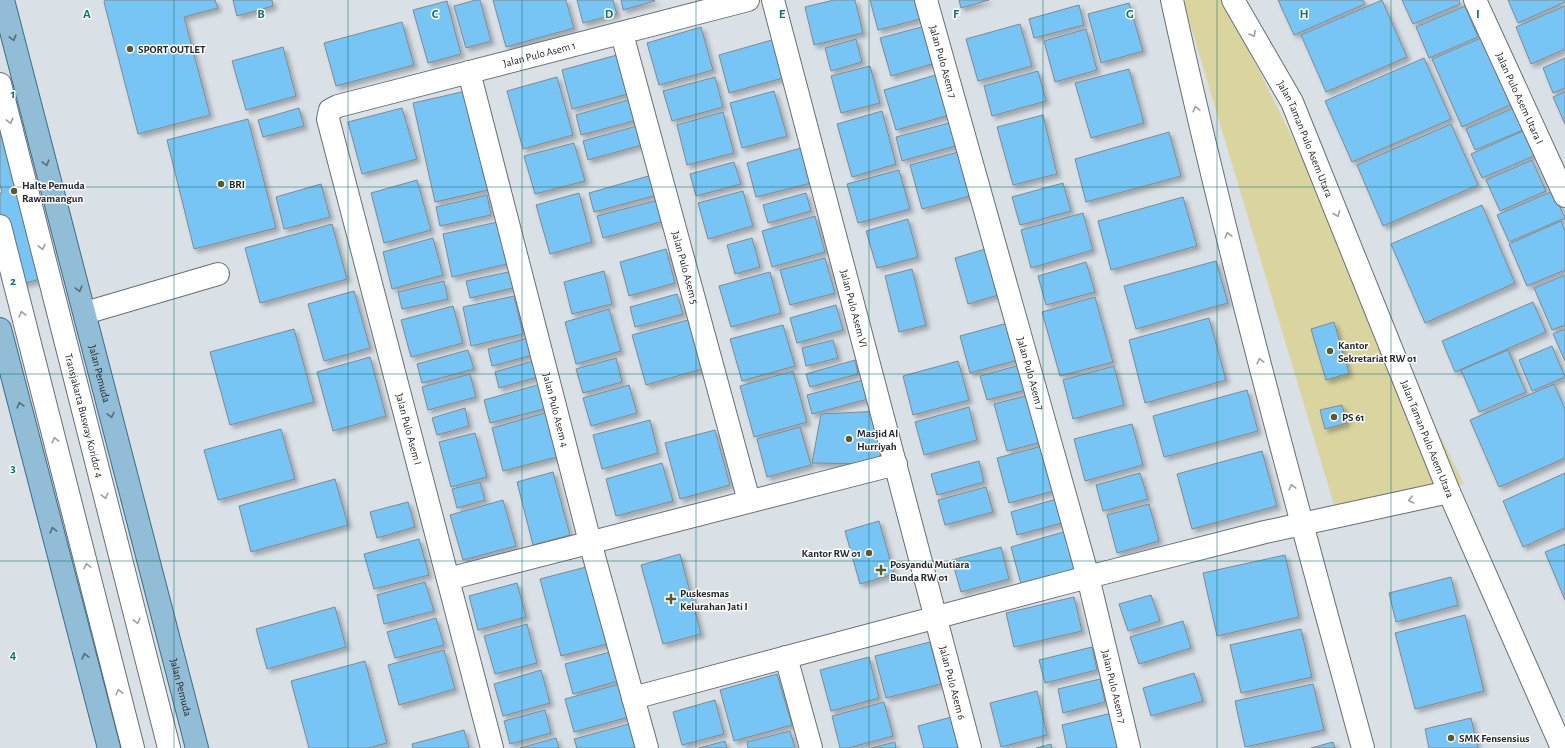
<svg xmlns="http://www.w3.org/2000/svg" width="1565" height="748" font-family="'Alegreya Sans',sans-serif">
	<style>
		.green { fill: #dad49f }
		.building { fill: #77c5f5; stroke: #81898e; filter: url(#shadow) }
		.lines { fill: none; stroke-linecap: round; stroke-linejoin: round }
		.minor-casing { stroke: #686f74; stroke-width: 24 }
		.major-casing { stroke: #3d6d89; stroke-width: 24 }
		.minor { stroke: #fff; stroke-width: 22 }
		.major { stroke: #92bdd6; stroke-width: 22 }
		.oneway { stroke: #9d9fa0 }
		.oneway2 { stroke: #576c78 }
		.grid { fill: none; stroke: #0f766e; stroke-width: 1; stroke-opacity: 0.55 }
		.poi-dot { fill: #605926; stroke: #fff; stroke-width: 1.5 }
		.labels { text-anchor: middle; stroke-width: 3; stroke-linejoin: round; paint-order: stroke }
		.poi-label { font-size: 11px; font-weight: bold; fill: #26292b; stroke: #fff; text-anchor: start }
		.street-label { font-size: 11px; fill: #26292b; stroke: #fff }
		.grid-label { font-size: 13px; text-anchor: middle; font-weight: bold; fill: #0f766e; stroke: #fff; stroke-width: 3; stroke-linejoin: round; paint-order: stroke }
	</style>
	<defs>
		<filter id="shadow"><feDropShadow dx="3.5" dy="3.5" stdDeviation="2" flood-color="#0004"/></filter>
	</defs>
	<rect width="100%" height="100%" fill="#d9e1e7"/>
	<!-- green -->
	<path class="green" d="M1183,0h41l240,484 -127,31z"/>
	<!-- building -->
	<path class="building" d="M105,0h110l3,8 -34,9 26,98 -72,19 -34,-132z
		M233,0h39l1,6 -36,10z
		M476,0h4l11,41 -25,7 -12,-42z
		M493,0h73l8,28 -68,19z
		M577,0h36l4,14 -34,9z
		M621,0h33l1,1 -32,9z
		M834,0h21l8,33 -49,12 -9,-38z
		M870,0h54l4,17 -50,13z
		M959,0h30l-28,8z
		M1278,0h85l2,4 -71,31z
		M1382,0l25,57 -81,35 -25,-57z
		M1402,0h57l1,4 -47,20z
		M1508,0h57v2l-47,21z
		M447,1l14,53 -33,9 -15,-53z
		M1129,3l14,48 -42,12 -13,-49z
		M1079,5l5,20 -50,13 -5,-19z
		M1465,6l13,31 -49,21 -13,-31z
		M1565,6v43l-34,15 -15,-37z
		M402,22l12,43 -78,21 -12,-43z
		M1020,24l12,42 -54,15 -12,-42z
		M929,25l10,37 -48,14 -11,-38z
		M701,27l12,43 -54,15 -12,-42z
		M1086,29l11,41 -42,12 -11,-41z
		M1483,37l29,67 -50,23 -30,-68z
		M856,39l6,23 -31,9 -6,-23z
		M772,40l11,38 -54,15 -10,-38z
		M283,47l13,49 -50,14 -14,-49z
		M617,55l11,39 -56,15 -10,-39z
		M1424,58l27,61 -99,43 -27,-61z
		M1565,58v30l-12,5 -10,-25z
		M870,66l10,37 -39,10 -10,-37z
		M1129,69l15,54 -53,15 -16,-55z
		M1038,71l8,30 -54,15 -8,-30z
		M939,74l11,41 -54,15 -12,-40z
		M557,77l16,58 -50,14 -16,-58z
		M715,77l8,30 -51,14 -9,-30z
		M466,91l22,99 -53,12 -22,-99z
		M774,91l13,45 -45,12 -12,-45z
		M1565,92v32l-12,-27z
		M0,95l48,182 -30,8 -18,-69v-23h2l-2,-9z
		M635,98l6,21 -60,16 -5,-20z
		M299,108l5,18 -41,11 -5,-17z
		M402,108l15,51 -55,15 -14,-52z
		M1513,108l10,22 -48,20 -9,-21z
		M882,111l14,53 -44,13 -15,-53z
		M723,112l11,41 -47,12 -10,-40z
		M1043,115l14,59 -44,11 -16,-58z
		M248,119l28,109 -82,21 -27,-109z
		M953,122l6,23 -57,16 -6,-24z
		M644,124l5,19 -61,17 -5,-19z
		M1451,124l27,61 -95,41 -26,-61z
		M1523,131l11,25 -52,22 -11,-24z
		M1169,132l12,44 -95,26 -11,-43z
		M574,143l11,38 -50,13 -11,-38z
		M801,148l10,35 -55,14 -9,-34z
		M962,151l12,44 -52,14 -12,-44z
		M1532,160l14,31 -46,20 -14,-31z
		M734,162l7,22 -45,12 -6,-22z
		M899,170l11,39 -52,14 -11,-39z
		M652,175l5,20 -63,17 -5,-19z
		M417,180l14,50 -47,13 -13,-50z
		M1063,183l8,28 -51,14 -8,-28z
		M321,184l9,33 -46,12 -8,-32z
		M743,191l10,35 -45,13 -10,-36z
		M1553,191l12,27 -56,24 -12,-27z
		M579,193l13,49 -42,12 -14,-49z
		M806,193l5,18 -43,12 -5,-18z
		M487,195l4,20 -51,11 -4,-19z
		M1183,197l14,49 -86,24 -13,-49z
		M658,200l6,21 -61,17 -6,-22z
		M1482,205l33,78 -90,40 -34,-79z
		M1083,213l10,37 -62,18 -10,-38z
		M815,216l10,36 -53,15 -10,-36z
		M908,219l10,38 -41,11 -11,-37z
		M502,221l9,42 -59,14 -9,-43z
		M1561,221l4,10v39l-38,16 -18,-42z
		M332,224l15,55 -87,24 -15,-55z
		M433,238l10,37 -51,14 -9,-37z
		M752,238l8,29 -25,7 -8,-29z
		M989,248l13,46 -34,10 -13,-46z
		M666,249l9,34 -46,13 -9,-34z
		M825,258l10,35 -45,12 -10,-35z
		M1216,261l12,42 -92,26 -12,-43z
		M1086,262l9,30 -49,13 -8,-29z
		M912,269l14,56 -27,7 -14,-56z
		M513,271l4,16 -47,11 -4,-17z
		M604,271l8,33 -40,10 -8,-32z
		M770,272l11,41 -50,14 -12,-41z
		M1565,275v50l-13,5 -18,-42z
		M444,281l4,18 -46,10 -4,-17z
		M354,291l16,57 -46,13 -16,-57z
		M677,294l6,20 -48,13 -5,-20z
		M514,296l9,38 -52,12 -8,-39z
		M1095,297l18,65 -53,14 -18,-64z
		M1533,302l13,30 -91,40 -13,-31z
		M836,305l7,25 -46,13 -7,-25z
		M453,306l10,37 -52,14 -10,-37z
		M609,309l12,42 -45,13 -11,-42z
		M1209,318l17,62 -81,23 -16,-63z
		M688,320l14,49 -56,16 -14,-50z
		M1011,322l10,37 -51,14 -10,-37z
		M1334,322l15,51 -23,7 -15,-51z
		M783,325l12,41 -53,15 -12,-42z
		M294,329l20,73 -84,23 -20,-73z
		M1565,329v32l-12,-27z
		M528,338l5,17 -41,11 -4,-17z
		M833,340l5,18 -32,8 -4,-18z
		M1552,346l13,31 -33,14 -13,-31z
		M468,350l6,19 -52,14 -5,-19z
		M1508,350l18,42 -47,20 -18,-42z
		M370,357l16,59 -53,15 -16,-59z
		M616,358l6,24 -39,11 -7,-24z
		M855,360l3,14 -48,13 -4,-13z
		M533,361l5,16 -39,11 -4,-16z
		M958,361l11,39 -56,15 -10,-39z
		M1020,365l6,25 -39,10 -7,-24z
		M1114,366l10,39 -51,14 -10,-39z
		M793,371l14,51 -53,15 -14,-51z
		M470,374l6,23 -48,13 -6,-23z
		M863,380l5,19 -56,15 -5,-19z
		M541,384l7,24 -58,15 -6,-23z
		M1554,384l11,25v49l-66,29 -29,-67z
		M629,385l8,28 -46,13 -8,-28z
		M1247,390l11,41 -94,26 -11,-41z
		M1029,395l13,47 -35,9 -13,-47z
		M1342,405l5,18 -22,6 -5,-19z
		M969,407l8,33 -53,15 -9,-33z
		M465,408l4,18 -32,9 -5,-17z
		M881,411l-1,53 -68,-1 9,-49z
		M545,413l12,44 -54,14 -11,-43z
		M650,420l8,33 -56,16 -9,-34z
		M1132,424l11,41 -58,16 -11,-42z
		M800,427l11,38 -44,12 -10,-38z
		M281,429l14,50 -77,21 -14,-50z
		M715,430l15,55 -50,14 -15,-56z
		M475,433l12,44 -36,10 -12,-45z
		M1042,446l12,45 -45,12 -12,-45z
		M1262,451l15,55 -85,23 -15,-55z
		M979,461l5,21 -47,13 -6,-21z
		M662,463l11,38 -57,15 -10,-37z
		M553,472l17,63 -37,10 -16,-63z
		M1140,473l8,26 -45,12 -7,-26z
		M1565,473v55l-42,19 -20,-46z
		M335,479l13,46 -97,27 -12,-46z
		M480,482l5,18 -28,8 -5,-19z
		M986,487l7,25 -48,13 -7,-25z
		M1060,498l6,24 -49,13 -6,-23z
		M503,500l13,46 -53,14 -13,-45z
		M408,502l7,25 -38,11 -7,-26z
		M1149,504l10,37 -42,12 -10,-38z
		M879,521l15,53 -34,10 -15,-53z
		M1070,530l10,38 -59,16 -10,-37z
		M419,539l10,36 -55,14 -10,-35z
		M1565,544v56l-20,-48z
		M1001,547l8,32 -48,13 -9,-32z
		M680,554l21,80 -38,10 -22,-79z
		M1285,555l14,62 -82,19 -14,-63z
		M590,566l21,77 -50,13 -21,-77z
		M1451,577l7,28 -62,17 -7,-29z
		M425,582l9,29 -50,13 -7,-29z
		M517,583l9,34 -48,13 -9,-34z
		M1151,595l9,26 -32,10 -9,-27z
		M1074,597l8,34 -68,16 -8,-34z
		M335,607l11,40 -79,22 -11,-40z
		M1465,615l19,76 -69,18 -20,-76z
		M436,618l8,27 -49,13 -8,-26z
		M1183,621l8,27 -52,16 -9,-27z
		M527,624l10,39 -42,11 -11,-38z
		M1301,629l11,48 -71,16 -11,-48z
		M930,642l11,42 -55,14 -11,-42z
		M1092,647l5,23 -52,13 -6,-23z
		M444,650l11,39 -56,16 -11,-40z
		M610,652l8,29 -45,13 -8,-30z
		M869,657l10,41 -48,13 -11,-41z
		M365,661l22,82 -19,5h-59l-18,-67z
		M541,670l9,33 -47,13 -9,-32z
		M1194,673l9,28 -52,15 -8,-28z
		M777,674l15,51 -58,16 -14,-51z
		M1100,679l5,23 -42,11 -5,-24z
		M620,684l9,33 -55,15 -9,-33z
		M1313,684l11,46 -79,17 -10,-46z
		M1037,691l10,44 -46,12 -11,-44z
		M715,700l9,34 -42,11 -9,-33z
		M884,702l9,34 -45,12h-8l-8,-32z
		M545,710l6,23 -41,11 -6,-23z
		M1112,713l9,35h-54l-5,-23z
		M955,716l8,32h-39l-6,-22z
		M1471,718l7,30h-49l-4,-19z
		M629,724l6,24h-58l-3,-9z
		M464,730l5,18h-56l-1,-4z
		M790,731l5,17h-47l-1,-6z
		M556,738l3,10h-39z
		M725,741l2,7h-28z
		M895,742l1,6h-25z
		M1333,742l2,6h-24z
		M1051,744l1,4h-16z"/>
	<g class="lines">
		<defs>
			<g id="minor">
				<path id="s1" d="M773,0l197,748"/>
				<path id="s2" d="M926,0l162,577 41,171"/>
				<path d="M1172,0c55,251 123,500 191,748"/>
				<path id="s3" d="M1233,0l59,102 157,390 113,256"/>
				<path id="s4" d="M1475,0l90,196"/>
				<path id="s5" d="M622,34l127,467"/>
				<path id="s6" d="M469,72l121,470 57,206"/>
				<path id="s7" d="M0,84l169,664"/>
				<path d="M0,226l133,522"/>
				<path d="M85,313l133,-39"/>
				<path d="M448,579l448,-115"/>
				<path d="M786,657l25,91"/>
				<path d="M633,698l455,-121 177,-45 184,-40"/>
				<path id="s8" d="M492,748l-164,-629 2,-9 8,-4 410,-106"/>
			</g>
			<g id="major">
				<path id="s9" d="M3,0l194,748"/>
				<path d="M0,329l109,419"/>
			</g>
		</defs>
		<!-- minor casing -->
		<use href="#minor" class="minor-casing"/>
		<!-- major casing -->
		<use href="#major" class="major-casing"/>
		<!-- minor -->
		<use href="#minor" class="minor"/>
		<!-- major -->
		<use href="#major" class="major"/>
	</g>
	<!-- one-way arrows -->
	<defs><path id="oneway-chevron" d="M-2-3.5L2.5 0L-2 3.5" fill="none" stroke-width="1.6" stroke-linecap="round" stroke-linejoin="round"/></defs>
	<g class="oneway">
		<use href="#oneway-chevron" transform="translate(1253 34) rotate(60)"/>
		<use href="#oneway-chevron" transform="translate(1196 109) rotate(-103)"/>
		<use href="#oneway-chevron" transform="translate(10 121) rotate(75)"/>
		<use href="#oneway-chevron" transform="translate(1337 214) rotate(68)"/>
		<use href="#oneway-chevron" transform="translate(1228 235) rotate(-104)"/>
		<use href="#oneway-chevron" transform="translate(42 247) rotate(76)"/>
		<use href="#oneway-chevron" transform="translate(22 314) rotate(-104)"/>
		<use href="#oneway-chevron" transform="translate(1260 361) rotate(-104)"/>
		<use href="#oneway-chevron" transform="translate(55 440) rotate(-104)"/>
		<use href="#oneway-chevron" transform="translate(1292 487) rotate(-104)"/>
		<use href="#oneway-chevron" transform="translate(105 496) rotate(76)"/>
		<use href="#oneway-chevron" transform="translate(1411 500) rotate(167)"/>
		<use href="#oneway-chevron" transform="translate(87 566) rotate(-104)"/>
		<use href="#oneway-chevron" transform="translate(137 621) rotate(76)"/>
		<use href="#oneway-chevron" transform="translate(119 692) rotate(-104)"/>
	</g>
	<g class="oneway2">
		<use href="#oneway-chevron" transform="translate(13 38) rotate(75)"/>
		<use href="#oneway-chevron" transform="translate(46 163) rotate(75)"/>
		<use href="#oneway-chevron" transform="translate(79 289) rotate(75)"/>
		<use href="#oneway-chevron" transform="translate(20 405) rotate(-105)"/>
		<use href="#oneway-chevron" transform="translate(111 415) rotate(76)"/>
		<use href="#oneway-chevron" transform="translate(53 530) rotate(-105)"/>
		<use href="#oneway-chevron" transform="translate(85 656) rotate(-105)"/>
	</g>
	<!-- grid -->
	<path class="grid" d="M174,0v748M348,0v748M522,0v748M696,0v748M869,0v748M1043,0v748M1217,0v748M1391,0v748M0,187h1565M0,374h1565M0,561h1565"/>
	<!-- markers -->
	<g class="poi-dot">
		<circle cx="130" cy="49" r="4"/>
		<circle cx="221" cy="184" r="4"/>
		<circle cx="14" cy="191" r="4"/>
		<circle cx="1330" cy="351" r="4"/>
		<circle cx="1334" cy="417" r="4"/>
		<circle cx="849" cy="439" r="4"/>
		<circle cx="869" cy="553" r="4"/>
		<path d="M879 564h4v4h4v4h-4v4h-4v-4h-4v-4h4z"/>
		<path d="M669 593h4v4h4v4h-4v4h-4v-4h-4v-4h4z"/>
		<circle cx="1451" cy="738" r="4"/>
	</g>
	<g class="labels">
		<!-- poi labels -->
		<g class="poi-label">
			<text x="138" y="53">SPORT OUTLET</text>
			<text x="229" y="188">BRI</text>
			<text x="22" y="189">Halte Pemuda<tspan x="22" dy="13">Rawamangun</tspan></text>
			<text x="1338" y="349">Kantor<tspan x="1338" dy="13">Sekretariat RW 01</tspan></text>
			<text x="1342" y="421">PS 61</text>
			<text x="857" y="437">Masjid Al<tspan x="857" dy="13">Hurriyah</tspan></text>
			<text x="861" y="557" text-anchor="end">Kantor RW 01</text>
			<text x="890" y="568">Posyandu Mutiara<tspan x="890" dy="13">Bunda RW 01</tspan></text>
			<text x="680" y="597">Puskesmas<tspan x="680" dy="13">Kelurahan Jati I</tspan></text>
			<text x="1459" y="742">SMK Fensensius</text>
		</g>
		<!-- street labels -->
		<g class="street-label">
			<text dy="4" stroke="none"><textPath href="#s8" startOffset="876">Jalan Pulo Asem 1</textPath></text>
			<text dy="4" stroke="none"><textPath href="#s2" startOffset="64">Jalan Pulo Asem 7</textPath></text>
			<text dy="4" stroke="none"><textPath href="#s4" startOffset="108">Jalan Pulo Asem Utara I</textPath></text>
			<text dy="4" stroke="none"><textPath href="#s3" startOffset="157">Jalan Taman Pulo Asem Utara</textPath></text>
			<text dy="4" stroke="none"><textPath href="#s5" startOffset="242">Jalan Pulo Asem 5</textPath></text>
			<text dy="4" stroke="none"><textPath href="#s1" startOffset="319">Jalan Pulo Asem VI</textPath></text>
			<text dy="4" stroke="none"><textPath href="#s2" startOffset="388">Jalan Pulo Asem 7</textPath></text>
			<text dy="4" stroke="none"><textPath href="#s9" startOffset="386">Jalan Pemuda</textPath></text>
			<text dy="4" stroke="none"><textPath href="#s6" startOffset="349">Jalan Pulo Asem 4</textPath></text>
			<text dy="4" stroke="none"><textPath href="#s7" startOffset="342">Transjakarta Busway Koridor 4</textPath></text>
			<text transform="translate(409 429) rotate(75)" y="4">Jalan Pulo Asem I</text>
			<text dy="4" stroke="none"><textPath href="#s3" startOffset="481">Jalan Taman Pulo Asem Utara</textPath></text>
			<text dy="4" stroke="none"><textPath href="#s1" startOffset="706">Jalan Pulo Asem 6</textPath></text>
			<text dy="4" stroke="none"><textPath href="#s2" startOffset="712">Jalan Pulo Asem 7</textPath></text>
			<text dy="4" stroke="none"><textPath href="#s9" startOffset="710">Jalan Pemuda</textPath></text>
		</g>
	</g>
	<g class="grid-label">
		<text x="87" y="18">A</text>
		<text x="261" y="18">B</text>
		<text x="435" y="18">C</text>
		<text x="609" y="18">D</text>
		<text x="782" y="18">E</text>
		<text x="956" y="18">F</text>
		<text x="1130" y="18">G</text>
		<text x="1304" y="18">H</text>
		<text x="1478" y="18">I</text>
		<text x="13" y="98">1</text>
		<text x="13" y="285">2</text>
		<text x="13" y="472">3</text>
		<text x="13" y="659">4</text>
	</g>
</svg>
